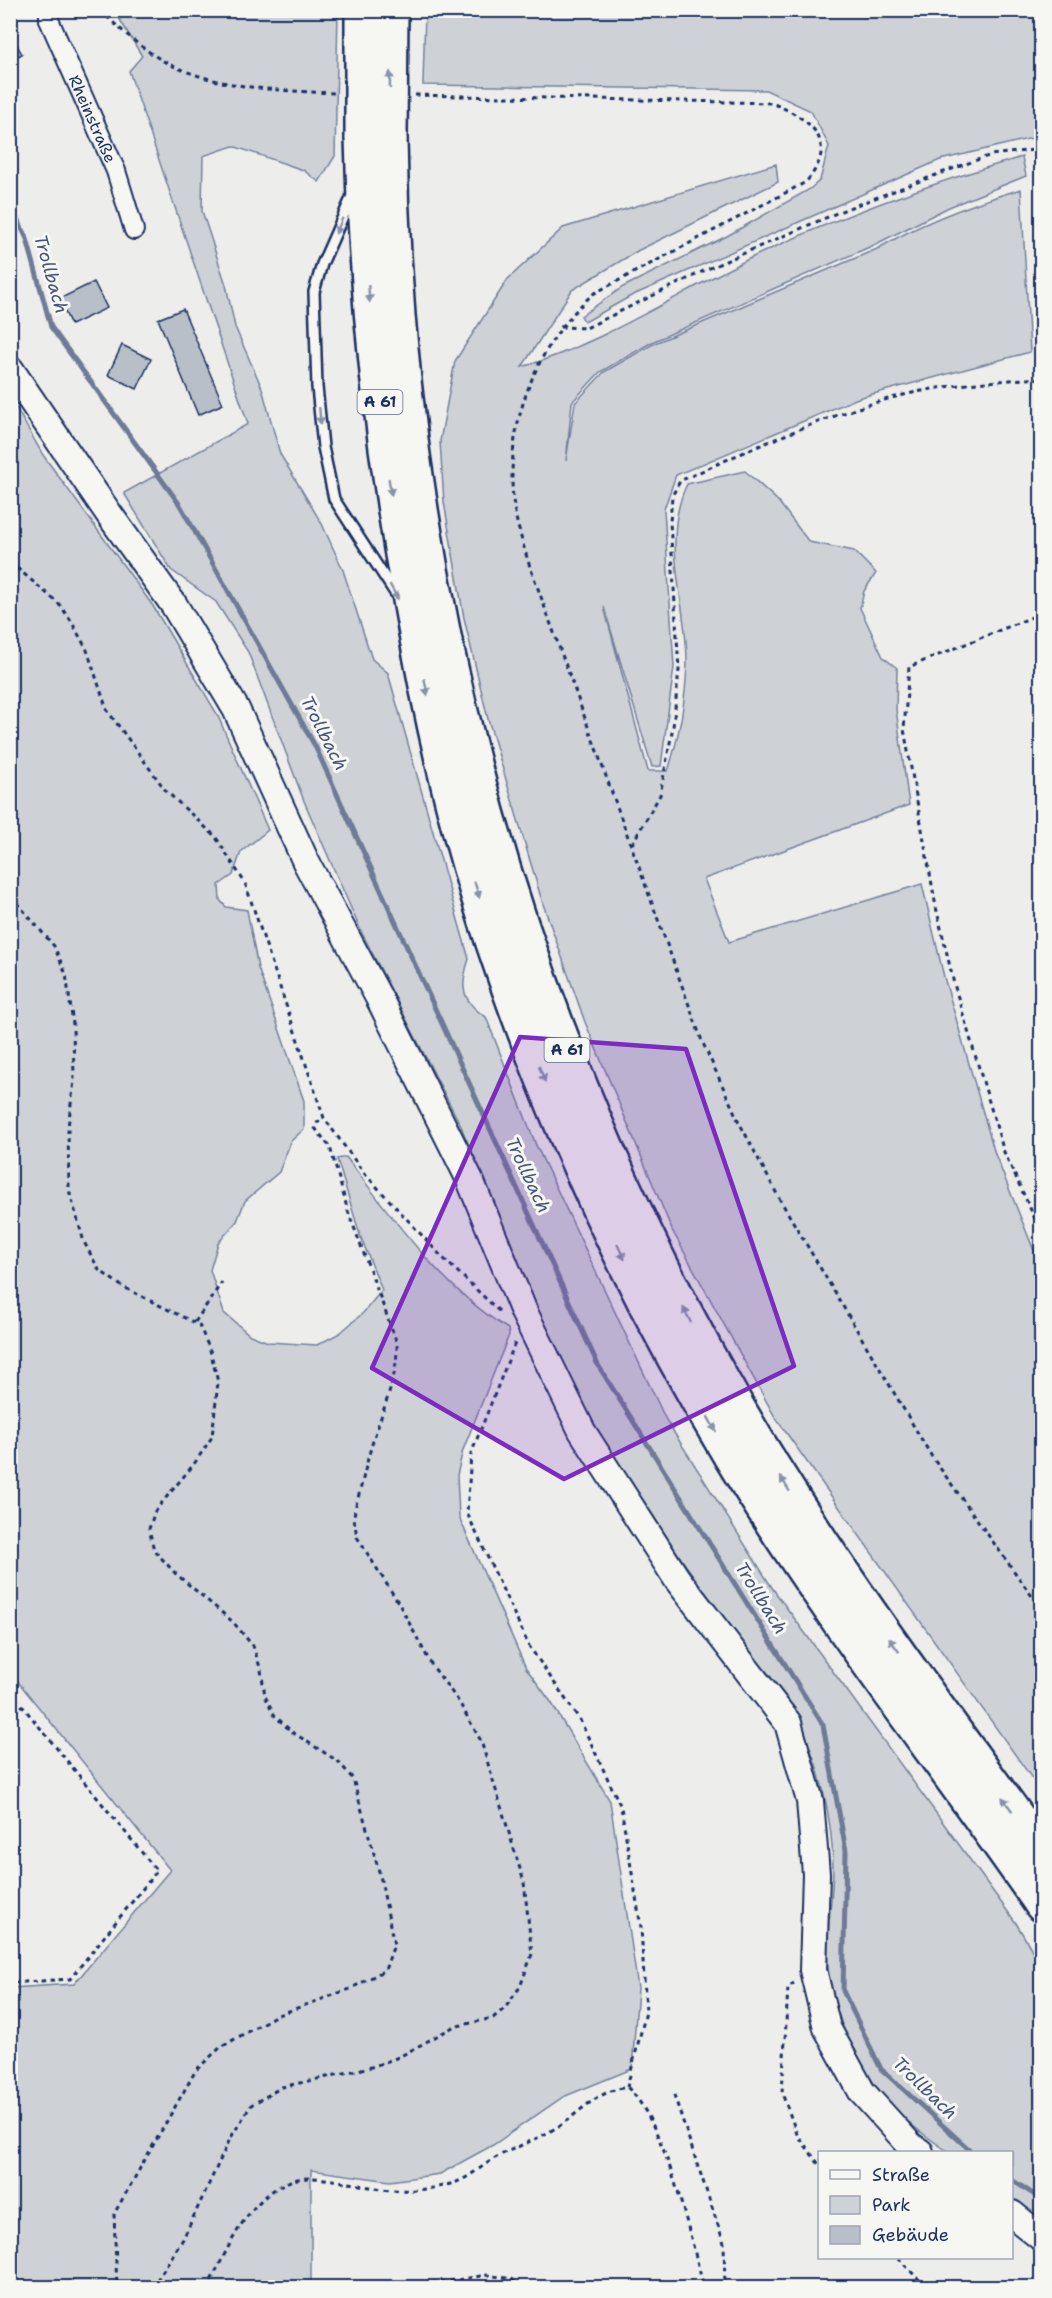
<svg xmlns="http://www.w3.org/2000/svg" width="1052" height="2298" font-family="'Shantell Sans',sans-serif">
	<style>
		.green { fill: #ced2d7; stroke: #74809a; stroke-width: 1.5 }
		.lines { fill: none; stroke-linecap: round; stroke-linejoin: round }
		.stream { stroke: #6e7a96; stroke-width: 5 }
		.building { fill: #b9bfc8; stroke: #1b2f5e; stroke-width: 1.5 }
		.lane-casing { stroke: #1b2f5e; stroke-width: 14 }
		.street-casing { stroke: #1b2f5e; stroke-width: 22 }
		.secondary-casing { stroke: #1b2f5e; stroke-width: 30 }
		.highway-casing { stroke: #1b2f5e; stroke-width: 38 }
		.path { stroke: #1b2f5e; stroke-width: 3; stroke-dasharray: 4.5 4.5; stroke-linecap: butt }
		.lane { stroke: #f6f6f2; stroke-width: 9 }
		.street { stroke: #f6f6f2; stroke-width: 18 }
		.secondary { stroke: #f6f6f2; stroke-width: 26 }
		.highway { stroke: #f6f6f2; stroke-width: 33 }
		.highway-bridge-casing { stroke: #1b2f5e; stroke-width: 38; stroke-linecap: butt }
		.highway-bridge { stroke: #f6f6f2; stroke-width: 33 }
		.oneway { fill: #8892a8 }
		.marked { fill: #7b2cbf; fill-opacity: 0.2; stroke: #7b2cbf; stroke-width: 4.5; stroke-linejoin: round }
		.labels { text-anchor: middle; stroke-width: 6; stroke-linejoin: round; paint-order: stroke }
		.shield { fill: #f6f6f2; stroke: #5d6b8a; stroke-width: 1.5 }
		.shield-label { font-size: 15px; font-weight: bold; fill: #1b2f5e }
		.street-label { font-size: 16px; fill: #1b2f5e; stroke: #f6f6f2 }
		.water-label { font-size: 18px; font-style: italic; fill: #44547a; stroke: #f6f6f2 }
	</style>
	<rect width="100%" height="100%" fill="#edeeec"/>
	<filter id="ink" filterUnits="userSpaceOnUse"><feTurbulence type="fractalNoise" baseFrequency=".0167" numOctaves="2"/><feDisplacementMap in="SourceGraphic" scale="12" xChannelSelector="R" yChannelSelector="G"/><feConvolveMatrix kernelMatrix="1 2 1 2 8 2 1 2 1" color-interpolation-filters="sRGB"/></filter>
	<g filter="url(#ink)">
		<!-- green -->
		<path class="green" d="M119,11h219l-3,145 -16,26 -16,-12 -70,-24 -30,10 -1,55 24,74 9,42 27,61 18,66 42,70 21,46 29,89 16,14 81,286c-9,27 -8,42 17,58l50,128 130,275 107,169 243,334 25,42v256l-29,-23v-46c-19,0 -42,4 -60,0 -7,-1 -16,-9 -23,-14 -53,-36 -90,-99 -100,-163 -5,-31 4,-76 4,-109 -1,-49 -13,-102 -35,-146l-116,-160 -100,-153 -38,-71 -83,-210 -100,-195 -57,-130 -56,-149 -32,-50 -45,-32 -47,-77 124,-69 -119,-353 13,-15 -22,-36z
			M425,11h616v125l-101,24 -309,136 -46,26 -4,-6 42,-29 104,-51 83,-47 10,-9 9,-34 -18,-35 -45,-21 -343,-5z
			M1022,157l4,19 -77,31 -75,38 -220,96 -54,31 -28,30 -6,59 9,-58 29,-31 51,-29 222,-94c45,-27 94,-45 144,-60l9,163 -172,46 -182,77 -12,34 10,158 -13,99 -9,1 -48,-160 44,164h20c11,-34 18,-73 19,-109 0,-59 -27,-122 0,-178l58,-13 33,30 31,41 45,9 22,22 -12,18 -4,17 23,49 14,11 -1,41 13,96 -205,74 25,63 193,-58 22,93 51,177 46,114v523l-266,-374 -103,-187 -87,-208 -43,-121 -54,-182 -24,-101 -20,-116 -4,-61 15,-80 53,-82 55,-51 213,-64 2,18 -139,68 -67,40 -50,77c82,-24 157,-75 235,-112 85,-40 175,-72 265,-98z
			M11,399l32,56 110,151 64,108 51,116 -27,22 -8,23 -14,10 1,15 6,7 21,3 11,58 46,133v28l-13,12 -12,31 -34,29 -8,20 -19,22 -8,27 14,43 26,22 18,7 49,3 23,-12 23,-20 19,-23 -22,-55 -23,-76 9,-2c47,62 95,130 162,172l1,6 -46,115 -6,25 2,42 67,151 25,34 59,99 28,187 -6,81 -69,28 -70,48 -53,29 -50,7 -79,-11v117h-300v-299l63,-4 96,-114 -159,-197z"/>
		<g class="lines">
			<!-- stream -->
			<path class="stream" d="M10,204l17,35 24,88 129,178 135,241 283,619 225,360 23,126 -3,140 38,78 91,83
				M1012,2180l30,20"/>
		</g>
		<!-- building -->
		<path class="building" d="M17,45l5,9 -9,5 -3,-10z
			M94,282l13,26 -36,17 -12,-26z
			M183,309l40,95 -25,11 -40,-96z
			M122,345l29,14 -14,30 -29,-14z"/>
		<g class="lines">
			<defs>
				<path id="lane" d="M352,196l-30,68 -8,28 3,95 6,60 11,52 61,94"/>
				<g id="street">
					<path id="s1" d="M49,10v10l67,151 18,59"/>
				</g>
				<path id="secondary" d="M10,369l99,145 65,91 62,104 70,153 73,136 91,182 54,132 58,119 95,148 111,144 22,78 6,73 -3,96 14,58 35,64 49,54 9,6
					M1012,2214l30,24"/>
				<path id="highway" d="M362,137c3,156 20,310 48,463 20,115 45,229 82,340 60,180 142,356 240,519 94,155 207,297 310,446
					M390,138c5,458 133,912 368,1304 86,142 187,275 284,409"/>
			</defs>
			<!-- lane casing -->
			<use href="#lane" class="lane-casing"/>
			<!-- street casing -->
			<use href="#street" class="street-casing"/>
			<!-- secondary casing -->
			<use href="#secondary" class="secondary-casing"/>
			<!-- highway casing -->
			<use href="#highway" class="highway-casing"/>
			<!-- path -->
			<path class="path" d="M100,10c22,21 46,43 73,56 51,23 109,25 164,27
				M415,95l357,8c38,16 69,38 34,79l-213,112c-57,50 -87,128 -80,205 2,21 9,41 15,62l174,480 37,81 40,76 153,259 110,153
				M560,327l26,1 126,-61 134,-58 106,-40 39,-14 51,-6
				M10,562l48,41 12,16 17,31 20,60 59,81 49,45 30,47 79,235 40,55 78,84 59,56
				M1042,613l-133,54 -5,62 32,178 18,77 50,168 33,71 5,17
				M632,844l28,-49 13,-68 6,-57 -9,-148 2,-26 8,-15c65,-30 140,-63 208,-82 50,-14 102,-18 154,-21
				M10,886l7,17 37,43 12,28 7,50 1,57 -6,46 1,63 15,52 15,28 24,17 76,38 11,25 8,32 -6,55 -18,27 -39,47 -6,18 5,21 21,23 58,49 20,24 8,24 4,26 10,20 17,16 47,30 14,17 27,96 14,70 -9,25 -35,19 -75,27 -54,31 -25,23 -82,144 3,74
				M195,1322l27,-40
				M515,1343l-44,111 -4,59 62,133 51,74 41,87 20,120 5,85 -19,75
				M10,1691l147,180 -87,108 -60,4
				M794,1983l-6,4 -6,106 15,41 23,32
				M674,2095l50,148 1,45
				M898,2258l29,30
				M152,2288l31,-49 47,-100 21,-34 31,-18 89,-20 28,-10 54,-30 40,-9 12,-10 15,-21 12,-33 -8,-72 -43,-141 -22,-39 -28,-38 -33,-62 -41,-65 -3,-18 1,-11c7,-22 11,-45 18,-67 10,-33 25,-63 24,-98l-49,-132 -18,-64 -15,-19 2,-5 7,-5
				M207,2288c22,-39 37,-86 81,-106 22,-11 70,4 94,7 23,3 50,1 72,-6 15,-5 29,-18 43,-26 18,-10 39,-17 57,-28 27,-16 40,-37 73,-42 38,35 63,149 77,201
				M360,2288l91,-7 36,-6 25,4 8,9"/>
			<!-- lane -->
			<use href="#lane" class="lane"/>
			<!-- street -->
			<use href="#street" class="street"/>
			<!-- secondary -->
			<use href="#secondary" class="secondary"/>
			<!-- highway -->
			<use href="#highway" class="highway"/>
			<defs>
				<path id="highway-bridge" d="M362,137v-127
					M390,138l1,-128"/>
			</defs>
			<!-- highway-bridge casing -->
			<use href="#highway-bridge" class="highway-bridge-casing"/>
			<!-- highway-bridge -->
			<use href="#highway-bridge" class="highway-bridge"/>
		</g>
		<!-- one-way arrows -->
		<defs><path id="oneway-solid" d="M-6-.8H1V-3.2L6.5 0L1 3.2V.8H-6Z" transform="scale(1.5)"/></defs>
		<g class="oneway">
			<use href="#oneway-solid" transform="translate(390 80) rotate(-89)"/>
			<use href="#oneway-solid" transform="translate(339 226) rotate(114)"/>
			<use href="#oneway-solid" transform="translate(369 294) rotate(85)"/>
			<use href="#oneway-solid" transform="translate(320 416) rotate(85)"/>
			<use href="#oneway-solid" transform="translate(390 487) rotate(81)"/>
			<use href="#oneway-solid" transform="translate(394 592) rotate(61)"/>
			<use href="#oneway-solid" transform="translate(426 687) rotate(79)"/>
			<use href="#oneway-solid" transform="translate(477 890) rotate(73)"/>
			<use href="#oneway-solid" transform="translate(542 1074) rotate(68)"/>
			<use href="#oneway-solid" transform="translate(621 1252) rotate(64)"/>
			<use href="#oneway-solid" transform="translate(687 1315) rotate(-117)"/>
			<use href="#oneway-solid" transform="translate(712 1424) rotate(60)"/>
			<use href="#oneway-solid" transform="translate(785 1484) rotate(-122)"/>
			<use href="#oneway-solid" transform="translate(894 1645) rotate(-126)"/>
			<use href="#oneway-solid" transform="translate(1007 1804) rotate(-126)"/>
		</g>
	</g>
	<!-- marked area -->
	<path class="marked" d="M520,1037l166,12 108,317 -230,113 -192,-111z"/>
	<g class="labels">
		<!-- shield labels -->
		<g class="shield">
			<rect x="357.5" y="390" width="45" height="24" rx="4.5"/>
			<rect x="544.5" y="1038" width="45" height="24" rx="4.5"/>
		</g>
		<g class="shield-label">
			<text x="380" y="407">A 61</text>
			<text x="567" y="1055">A 61</text>
		</g>
		<!-- street labels -->
		<g class="street-label">
			<text dy="6" stroke="none"><textPath href="#s1" startOffset="118">Rheinstraße</textPath></text>
		</g>
		<!-- water labels -->
		<g class="water-label">
			<text transform="translate(51 274) rotate(74)" y="6">Trollbach</text>
			<text transform="translate(324 733) rotate(63)" y="6">Trollbach</text>
			<text transform="translate(528 1175) rotate(65)" y="6">Trollbach</text>
			<text transform="translate(761 1598) rotate(58)" y="6">Trollbach</text>
			<text transform="translate(925 2088) rotate(44)" y="6">Trollbach</text>
		</g>
	</g>
	<!-- margin -->
	<rect width="1052" height="2298" fill="none" stroke="#f6f6f2" stroke-width="36"/>
	<rect x="18" y="18" width="1016" height="2262" fill="none" stroke="#1b2f5e" stroke-width="2" filter="url(#ink)"/>
	<!-- legend -->
	<rect x="818" y="2151" width="195" height="108" fill="#f6f6f2" stroke="#9ea6b7" stroke-width="1.5"/>
	<rect x="830" y="2170" width="30" height="9" fill="#f6f6f2" stroke="#9ea6b7" stroke-width="1.5"/>
	<text x="872" y="2181" font-size="18" fill="#1b2f5e">Straße</text>
	<rect x="830" y="2196" width="30" height="18" fill="#ced2d7" stroke="#9ea6b7" stroke-width="1.5"/>
	<text x="872" y="2211" font-size="18" fill="#1b2f5e">Park</text>
	<rect x="830" y="2226" width="30" height="18" fill="#b9bfc8" stroke="#9ea6b7" stroke-width="1.5"/>
	<text x="872" y="2241" font-size="18" fill="#1b2f5e">Gebäude</text>
</svg>
